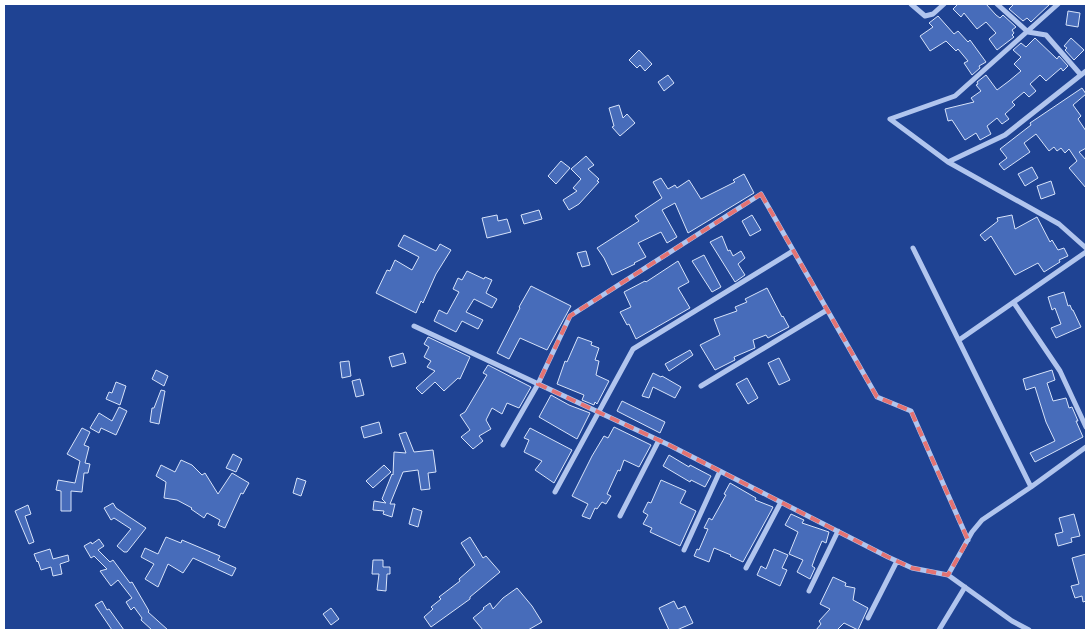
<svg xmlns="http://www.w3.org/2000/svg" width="1090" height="634" font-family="Figtree,sans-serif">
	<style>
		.building { fill: #476cba; stroke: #d7e3fa }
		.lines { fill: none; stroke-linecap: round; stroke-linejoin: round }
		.street { stroke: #b1c5ee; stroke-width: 5 }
		.marked { fill: none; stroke: #e47373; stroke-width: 4; stroke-dasharray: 10 6; stroke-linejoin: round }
	</style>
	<rect width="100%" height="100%" fill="#1f4393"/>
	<!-- building -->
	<path class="building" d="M958,4h28l10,11 4,3 3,-3 13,12 -4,3 2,3 -2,2 2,2 -17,13 -8,-11 7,-6 -10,-11 -9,7 -13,-16 -3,4 -8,-8z
		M1014,4h36l-19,18 -4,-4 -4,3 -14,-12z
		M1068,11l12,2 -2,14 -12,-2z
		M938,16l16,18 4,-3 10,11 2,-2 16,22 -7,4 1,2 -8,7 -8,-12 4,-2 -10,-12 -2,2 -10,-10 -16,10 -10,-15 13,-9 -4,-4z
		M1035,38l22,21 2,-3 9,10 -5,5 -2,-3 -15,13 -6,-6 -10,9 6,7 -7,6 -5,-5 -12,10 3,3 -10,9 4,5 -7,5 -5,-6 -10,8 4,8 -11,6 -4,-7 -11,7 -13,-20 -4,1 -3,-12 29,-7 -3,-4 10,-7 -5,-6 2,-1 -1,-2 9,-7 11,15 12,-9 12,-10 -7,-7 7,-7 -8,-7 8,-7 5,4z
		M1071,38l13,12 -10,10 -9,-10 2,-2 -3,-2z
		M639,50l13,14 -7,7 -5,-6 -3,3 -8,-8z
		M668,75l6,8 -10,8 -6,-9z
		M1082,88l4,6 -13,11 8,11 -3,3 8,12v17l-7,4 7,8v28l-17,-20 8,-7 -8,-12 -4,4 -4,-5 -4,3 -3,-4 -5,4 -13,-17 -12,9 6,9 -26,18 -5,-6 8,-6 -7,-9 31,-24 -1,-2z
		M619,105l4,13 4,-4 8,9 -15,13 -8,-9 2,-1 -5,-18z
		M586,156l8,9 -6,4 11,10 -2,2 2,1 -20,22 -10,6 -6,-10 14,-9 -4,-3 8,-9 -10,-10z
		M561,161l9,7 -14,16 -8,-8z
		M1032,167l6,11 -13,8 -7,-12z
		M744,174l10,19 -66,40 -13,-30 -13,7 15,27 -10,6 -6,-11 -23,11 8,14 -12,6 1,1 -23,11 -8,-17 -7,-10 42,-27 -4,-5 27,-18 -9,-16 8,-4 7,11 7,-4 2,3 12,-8 12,19 34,-17 -2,-2z
		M1051,181l4,13 -14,5 -4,-13z
		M539,210l3,9 -18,5 -3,-9z
		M497,215l1,6 9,-2 4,13 -24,6 -5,-20z
		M752,215l9,15 -11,6 -8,-15z
		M1012,215l3,14 22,-12 13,25 2,-2 6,10 6,-2 4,8 -9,4 1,2 -16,10 -6,-9 -23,12 -24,-39 -6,5 -5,-6 18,-14 -1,-3z
		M404,235l32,16 4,-7 11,6 -15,24 -13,29 -2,-2 -5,12 -40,-20 11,-23 3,1 5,-11 17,10 7,-13 -21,-11z
		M722,236l6,15 2,-1 3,6 8,-5 4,7 -7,6 7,11 -10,7 -25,-40z
		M586,251l4,14 -8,2 -5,-14z
		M704,255l17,32 -9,5 -20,-31z
		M678,261l11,21 -11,6 12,20 -54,31 -7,-15 -2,1 -7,-13 11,-5 -7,-15 21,-11 1,1z
		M467,271l17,8 1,-2 7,3 -6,13 11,6 -5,9 -18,-9 -8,13 17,8 -5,9 -16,-8 -6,11 -22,-11 5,-11 8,4 12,-22 -6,-3 5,-11 4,2z
		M531,286l40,20 -24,44 -27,-12 -11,21 -12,-6 23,-45 -1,-1z
		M767,288l15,29 1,-1 6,11 -21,11 -2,-3 -13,5 2,8 -21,9 1,3 -20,10 -15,-25 20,-10 -6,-16 23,-8 -2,-4 12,-5 -2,-3z
		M1064,292l4,14 2,-1 2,5h1l8,17 -25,11 -5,-10 10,-4 -6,-16 -3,2 -4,-13z
		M428,337l42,20 -10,22 -2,-1 -14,13 -9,-9 -13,12 -6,-6 19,-17 -8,-4 4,-6 -7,-4 5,-10 -5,-3z
		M578,337l14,5 -1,3 8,3 -4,12 4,1 -3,14 13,6 -12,23 -2,-2 -1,3 -12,-5 2,-5 -27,-11 8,-23 2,1z
		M690,350l3,5 -24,16 -4,-7z
		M403,353l3,10 -14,4 -3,-10z
		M779,358l11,22 -11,5 -11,-22z
		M349,361l2,15 -9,2 -2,-16z
		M488,365l43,22 -12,21 -12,-5 -5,11 -10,-6 -6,12 5,9 -12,7 4,5 -10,8 -12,-12 9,-7 -10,-15 5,-3 22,-37 -4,-2z
		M156,370l12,6 -4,10 -12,-7z
		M1052,370l3,10 -8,3 6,18 13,-3 3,10 3,-1 6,14h-2l7,16 -48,25 -5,-9 25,-12 -9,-19 -11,-35 -9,3 -3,-11z
		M653,373l8,4 1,-1 19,11 -6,11 -22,-11 -4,11 -7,-2z
		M747,378l11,20 -10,6 -12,-20z
		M360,379l4,16 -8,2 -4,-16z
		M116,382l10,4 -6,19 -14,-6 3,-7 3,1z
		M161,390l4,1 -6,33 -9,-2 2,-14h2z
		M551,395l18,10 21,8 -13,26 -38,-22z
		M622,401l43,21 -5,11 -43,-22z
		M119,407l8,4 -11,24 -15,-7 -2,5 -9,-5 9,-15 13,8z
		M379,422l3,11 -18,5 -3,-11z
		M614,427l37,18 -12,22 -15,-7 -4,11 -2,-1 -11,24 4,2 -5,8 -4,-2 -5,7 -2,-1 -5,11 -8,-3 6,-12 -16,-8 20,-40 12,-20 4,2z
		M82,428l8,4 -6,13 5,2 -4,16 5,1 -2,9h-4l-2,19 -11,-1v20h-10v-20l-5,-1 2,-10 17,3 5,-22 -13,-7z
		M530,428l42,22 -18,33 -19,-13 7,-9 -18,-9 5,-12 -5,-2z
		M406,432l8,20 19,-2 3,22 -8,1 2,16 -9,1 -3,-20 -15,2 -13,32h5l-3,13 -9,-3 1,-3 -11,-1 1,-9 12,2 -4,-4 10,-25 1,1 1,-23 12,1 -7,-19z
		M233,454l9,5 -6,13 -10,-4z
		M669,455l20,12 1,-2 21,11 -6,11 -14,-7 -1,2 -27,-16z
		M181,460l11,5 10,10 3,-2 13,21 14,-21 17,10 -6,11 -2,-1 -16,35 -7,-3 2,-5 -13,-7 -3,5 -13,-9 1,-1 -15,-8 -13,-2 2,-16 -10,-6 5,-11 14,7z
		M384,465l7,7 -18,16 -7,-7z
		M297,478l9,3 -5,15 -8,-3z
		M661,480l25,11 -6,12 16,8 -16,35 -30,-14 2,-4 -9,-4 5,-9 -5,-3 5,-10 3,1z
		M730,483l26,15 -1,2 18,7 -2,4 -28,51 -13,-6 1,-1 -17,-7 -5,14 -15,-6 3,-7 2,1 9,-21 -4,-1 5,-10 3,2 14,-25 -2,-1z
		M113,503l3,5 30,20 -19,24h-3l-7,-6 14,-17 -17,-11 -3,2 -7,-12z
		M28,505l3,9 -6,2 9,26 -5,2 -14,-33z
		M413,508l9,3 -4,16 -9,-3z
		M791,514l13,6 -2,3 27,9 -3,11 -4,-2 -6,14 -4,11 3,2 -5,11 -13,-7 6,-12 -14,-6 9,-22 -13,-7z
		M1074,514l6,22 -9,2 1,4 -14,4 -3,-12 8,-2 -4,-14z
		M166,537l15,6 1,-3 38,16 -2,4 18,8 -4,8 -39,-18 -10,15 -15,-9 -10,23 -13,-8 9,-15 -13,-7 4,-9 13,6z
		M470,537l13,21 3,-2 14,16 -30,25v2l-39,28 -7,-10 9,-8 -2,-2 10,-8 -2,-2 21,-16 -1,-2 16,-14 -14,-22z
		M99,539l5,7 -6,4 12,12 3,-2 17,23 2,-1 17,29 -1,1 20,18h-16l-11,-10 1,-2 -8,-11 -3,3 -5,-8 6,-4 -14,-18 -7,6 -11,-15 7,-2 -13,-13 -3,2 -7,-12 7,-4 1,2z
		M50,549l3,10 15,-4 1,6 -9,3 2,10 -9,2 -2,-9 -10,3 -3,-9 -1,1 -3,-8z
		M774,549l14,6 -6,13 5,2 -7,16 -23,-11 4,-9 5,3z
		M1086,554v47l-3,1 -1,-6 -7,2 -4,-12 8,-2 -7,-26z
		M373,560h10v7h7v7h-3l-1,17 -9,-1 2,-16h-7z
		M833,577l13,6 -1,3 10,2 -2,12 15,8 -10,22 -14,-7 -7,7h-21l5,-6 -2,-3 11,-12 -10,-5z
		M517,588l15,18 10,16 -14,8h-45l-10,-12 11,-9 -1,-1 7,-5 3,6 10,-11z
		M102,601l5,9 2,-1 15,21h-12l-17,-25z
		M674,601l4,8 7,-3 8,17 -16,7h-8l-10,-22z
		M331,608l8,11 -8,6 -8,-11z"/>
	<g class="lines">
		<!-- street -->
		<path class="street" d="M911,4l14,12 8,-2 11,-10
			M997,4l31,28 18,3 35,40
			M1086,71l-81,64 -57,27 111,62 27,24
			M948,162l-58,-43 65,-23 103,-92
			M913,248l118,239
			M1014,303l46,68 26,56
			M414,326l255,119 219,112 24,11 36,7 64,46 17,9
			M959,340l127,-88
			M701,386l126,-76
			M503,445l35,-61 32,-68 191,-122 116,203 34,14 57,129
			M555,492l78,-143 160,-98
			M620,516l39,-76
			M684,550l36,-79
			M746,568l35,-66
			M948,575l24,-43 10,-12 49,-33 55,-40
			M809,591l29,-60
			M868,618l29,-57
			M939,630l26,-43"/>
	</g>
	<!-- marked area -->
	<path class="marked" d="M761,194l116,203 34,14 57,129 -20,35 -36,-7 -24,-11 -219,-112 -131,-61 32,-68z"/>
	<!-- border -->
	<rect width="1090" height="634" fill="none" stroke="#ffffff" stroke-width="10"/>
</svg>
